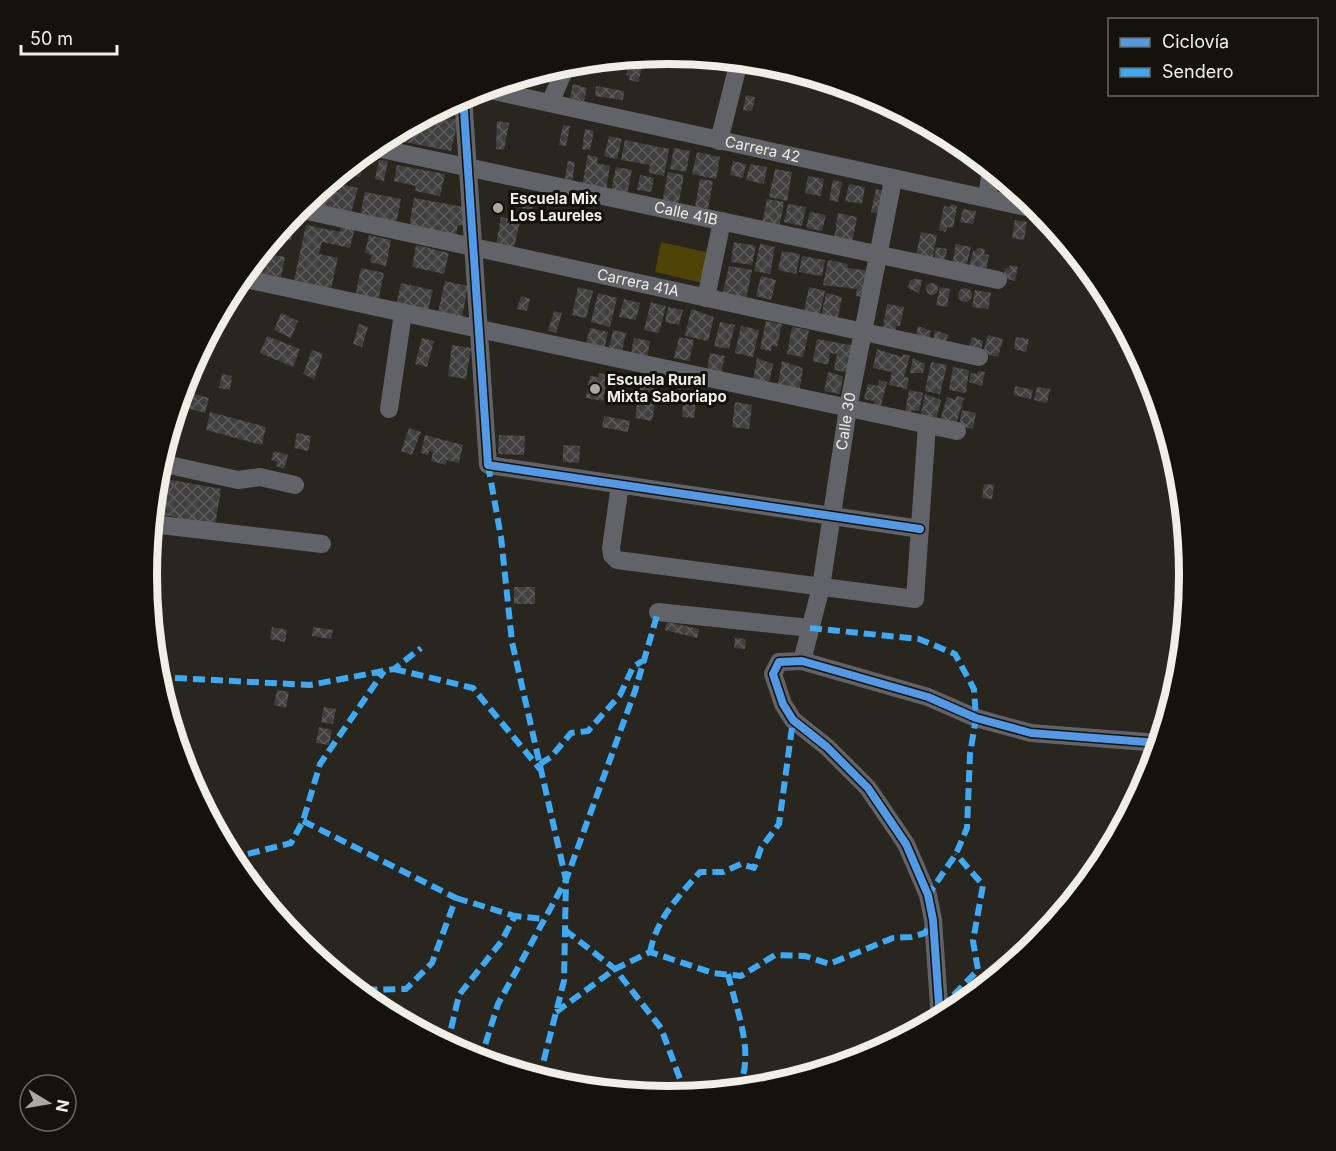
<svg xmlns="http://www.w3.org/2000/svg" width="1336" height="1151" font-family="Inter,sans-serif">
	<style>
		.pitch { fill: #4f4305 }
		.building { fill: url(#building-cross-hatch) }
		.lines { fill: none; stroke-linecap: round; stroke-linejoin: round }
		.minor { stroke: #626269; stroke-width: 18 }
		.quiet { stroke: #3fa9f5; stroke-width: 6; stroke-dasharray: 12 6; stroke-linecap: butt }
		.cycleway-casing { stroke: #13120b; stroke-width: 11 }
		.cycleway { stroke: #5399e6; stroke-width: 8 }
		.poi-dot { fill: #aaa89f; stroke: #13120b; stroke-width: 2 }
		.labels { text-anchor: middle; stroke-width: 6; stroke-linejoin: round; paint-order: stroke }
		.street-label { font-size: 15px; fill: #f0eee5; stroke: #13120b }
		.poi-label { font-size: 15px; font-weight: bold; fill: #f0eee5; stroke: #13120b; text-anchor: start }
		.rim { fill: none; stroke: #f0eee5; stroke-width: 8 }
	</style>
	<defs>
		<pattern id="building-cross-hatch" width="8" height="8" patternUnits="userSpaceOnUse" patternTransform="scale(1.5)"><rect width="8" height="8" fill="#414040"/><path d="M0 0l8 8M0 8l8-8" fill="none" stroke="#5d5c5b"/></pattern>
	</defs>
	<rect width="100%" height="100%" fill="#28261e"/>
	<!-- pitch -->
	<path class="pitch" d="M661,242l49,11 -7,30 -48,-11z"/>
	<!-- building -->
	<path class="building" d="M630,61l13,4 -5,17 -9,-2 1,-4 -4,-1z
		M573,84l14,4 -3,13 -14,-3z
		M596,86l28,5 -1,9 -28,-4z
		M746,95l9,2 -3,14 -9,-1z
		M430,114l28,6 -7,31 -51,-10 3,-12z
		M497,121l12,2 -5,27 -8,-1z
		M563,125l7,1 -4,20 -7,-1z
		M585,129l9,2 -4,19 -8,-1z
		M609,136l13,3 -5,20 -13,-3z
		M949,138l13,8 -1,8 -15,-4z
		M625,140l44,9 -5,27 -15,-3 1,-8 -29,-5z
		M674,148l16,3 -4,21 -16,-3z
		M697,152l23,5 -4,22 -24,-5z
		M363,155h2l-5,22 -17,-4z
		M588,155l10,2 -1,6 13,3 -4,24 -24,-5z
		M379,160l9,1 -4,20 -9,-2z
		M568,161l7,1 -3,21 -8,-2z
		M733,161l13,3 -3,14 -13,-3z
		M750,164l17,3 -3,17 -18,-4z
		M397,165l48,9 -5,22 -25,-5 1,-5 -22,-5z
		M616,167l16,3 -5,25 -16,-4z
		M775,169l17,3 -5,29 -18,-4z
		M668,172l16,3 -6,31 -16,-3z
		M640,175l14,3 -3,14 -14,-2z
		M808,176l16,3 -3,17 -16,-3z
		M700,179l13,2 -5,28 -13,-2z
		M833,180l9,2 -4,20 -9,-2z
		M340,184l18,4 -8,29 -17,-4 2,-5 -24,-5 2,-8 9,-7 16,4z
		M849,184l16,3 -3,17 -17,-3z
		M876,189l11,3 -4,22 -12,-2z
		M365,192l36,7 -6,30 -36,-7z
		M523,197l11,2 -2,11 -10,-2z
		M414,198l55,10 -3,18 -8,-1 -3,16 -47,-8z
		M767,199l17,3 -5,26 -17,-4z
		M788,204l18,3 -4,19 -18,-4z
		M951,204l6,2 -4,22 -6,-1 -1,5 -7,-2 5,-24 6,1z
		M963,209l13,2 -3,13 -13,-2z
		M810,212l16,3 -4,16 -16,-3z
		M838,213l19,4 -5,26 -18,-4z
		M291,217l4,1 -4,22 -17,-3z
		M501,217l19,4 -7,32 -18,-3z
		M1015,220l12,2 -3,18 -12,-2z
		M306,225l34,7 1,-7 14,2 -5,21 -28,-6 -3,12 19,4 -7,31 -37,-9z
		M921,232l16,3 -5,27 -17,-3z
		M369,235l22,5 -5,26 -16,-4 2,-7 -7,-2z
		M734,242l22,4 -4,19 -21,-3z
		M760,244l15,3 -5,27 -16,-3z
		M956,244l15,3 -5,21 -14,-3z
		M416,245l33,8 -5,21 -32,-7z
		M936,247l11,2 -3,14 -10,-2z
		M977,248l8,1 -1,5 5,1 -4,20 -17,-3 5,-21h3z
		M782,251l18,3 -4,20 -18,-4z
		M261,253l24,4 -4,20 -34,-7z
		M802,256l23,4 -3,16 -23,-4z
		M828,260l20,4 -1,4 25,3 -5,27 -11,-2 1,-7 -34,-4z
		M1010,265l8,2 -3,14 -12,-3 2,-10 4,1z
		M729,266l23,4 -6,30 -24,-4z
		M361,268l23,5 -6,28 -23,-4z
		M761,276l15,4 -5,20 -15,-4z
		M916,279l6,1 -3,13 -11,-5 2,-8z
		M445,281l23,5 -6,31 -24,-5z
		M926 289a6 6 0 1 1 12 0a6 6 0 1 1-12 0Z
		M401,283l32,7 -6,24 -31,-7z
		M578,287l15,4 -7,27 -14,-3z
		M809,287l16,4 -6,26 -16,-3z
		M940,287l10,2 -3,18 -11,-2z
		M958 295a7 7 0 1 1 14 0a7 7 0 1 1-14 0Z
		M975,290l16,3 -3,16 -16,-2z
		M598,293l19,5 -7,29 -19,-5z
		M826,293l16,4 -5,24 -16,-4z
		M521,296l9,3 -3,12 -10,-2z
		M624,299l16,4 -4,17 -17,-3z
		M651,302l15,4 -7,27 -15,-3z
		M887,304l17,3 -4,19h-4l-2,9 -12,-2z
		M668,307l15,3 -4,15 -14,-3z
		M691,309l23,8 -6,24 -23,-5z
		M554,311l8,2 -6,20 -8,-2z
		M281,313l17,8 -7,17 -17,-8z
		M766,321l16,3 -5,23 -5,-2 -1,6 -11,-2z
		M720,322l15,3 -6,24 -15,-3z
		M359,324l9,3 -6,20 -9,-3z
		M741,326l18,4 -6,27 -18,-4z
		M918,326l13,5 -2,10h-14z
		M792,327l17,3 -6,27 -16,-3z
		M590,328l18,4 -4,19 -19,-4z
		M613,330l13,3 -5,22 -13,-3z
		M935,330l13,5 -2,9 -13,-1z
		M988,335l15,4 -5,18 -15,-4z
		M267,336l33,13 -7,18 -33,-14z
		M679,337l15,3 -5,21 -15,-3z
		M972,337l11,4 -2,10 -13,-1z
		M1016,337l13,2 -3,13 -12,-3z
		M422,338l12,3 -7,26 -12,-3z
		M634,338l16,3 -4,22 -16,-4z
		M817,339l38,7 -5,27 -16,-3 3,-16 -7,-1 -2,12 -15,-4z
		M452,345l19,3 -5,31 -18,-3z
		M877,349l25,8 1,-3 7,2 -6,21 5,1 -2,11 -18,-4 3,-13 -19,-4z
		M312,350l11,4 -9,25 -11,-5z
		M710,353l15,3 -5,21 -14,-3z
		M757,358l16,6 -4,19 -16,-3z
		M913,358l12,6 -2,9h-13z
		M782,361l21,7 -4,25 -22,-4z
		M931,362l16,3 -7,29 -15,-3z
		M953,367l16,3 -3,23 -17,-3z
		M978,371l7,1 -3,14 -13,-4 2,-9 6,1z
		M828,372l15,4 -3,18 -16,-3z
		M599,373l9,2 -5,26 -17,-3 4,-22 8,1z
		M222,374l10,2 -2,14 -11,-2z
		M879,380l8,2 -7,28 -7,-2 1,-7 -10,-2 4,-15 10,2z
		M640,385l18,3 -6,33 -17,-3z
		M1015,386l18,4 -2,9 -17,-4z
		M1037,387l13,2 -3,14 -13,-3z
		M909,390l14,3 -4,18 -7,-1 -1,4 -6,-2z
		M184,391l25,7 -4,15 -25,-7z
		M925,394l16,6 -4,17 -8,-1 -1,4 -8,-1z
		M956,396l8,2 -9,30 -15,-8 7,-23 8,3z
		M684,397l12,1 -2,20 -12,-1z
		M735,402l17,3 -3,24 -17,-2z
		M962,410l14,3 -3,16 -14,-3z
		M176,411l6,2 -13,51 -9,-3z
		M210,412l56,15 -4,18 -56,-15z
		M604,416l26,5 -2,11 -26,-5z
		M409,428l12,4 -9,23 -11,-4z
		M297,433l14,3 -3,15 -14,-3z
		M425,435l38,10 -4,18 -12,-3 -1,5 -15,-4 2,-9 -4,-1 -1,4 -7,-2z
		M499,435l26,1 -1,19 -26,-1z
		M563,445l17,1 -1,17 -16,-1z
		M274,451l14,4 -4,14 -8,-3 1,-4 -6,-2z
		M156,477l65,12 -6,36 -62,-12z
		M984,484l10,1 -2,14 -10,-1z
		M514,587h21v17h-21z
		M667,622l32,7 -2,9 -32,-8z
		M272,627l15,3 -2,12 -15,-3z
		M313,627l20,3 -2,9 -19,-3z
		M735,638l11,1 -1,10 -11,-1z
		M277,690l12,2 -3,16 -12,-3z
		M324,707l12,2 -3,15 -12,-2z
		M319,727l13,3 -3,15 -13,-2z"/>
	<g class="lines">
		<!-- minor -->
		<g class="minor">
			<path id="s1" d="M485,89l555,121"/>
			<path d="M463,96l25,369 432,64"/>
			<path d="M550,103l17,-39"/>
			<path d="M719,141l20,-80"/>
			<path id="s2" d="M372,147l626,133"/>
			<path d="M987,198l4,-29"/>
			<path id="s3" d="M298,209l681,148"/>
			<path d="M241,278l716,153"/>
			<path d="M706,298l16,-77"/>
			<path d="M389,409l14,-96"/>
			<path d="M160,463l78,17 22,-3 35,8"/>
			<path d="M620,485l-9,63 1,7 5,5 298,39 12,-174"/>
			<path d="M152,524l170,20"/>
			<path d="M658,612l152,16"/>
			<path id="s4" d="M802,661l19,-74 27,-179 45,-228"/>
			<path d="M940,1019l-7,-99 -5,-25 -22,-51 -38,-56 -41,-41 -34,-27 -10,-16 -10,-30 6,-12 23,-1 126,36 48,21 55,15 128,10"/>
		</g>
		<!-- quiet -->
		<path class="quiet" d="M488,465l13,72 11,105 54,238 -2,101 -25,98
			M810,628l109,11 36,15 19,35 2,29 -6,36 -3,74 -11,26 -28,41
			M394,669l79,19 67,81
			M157,677l153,8 84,-16 27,-21
			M540,764l11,-7 20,-24 17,-2 32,-36 13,-28 11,-7
			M303,821l153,77 -24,65 -26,26 -51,1
			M232,861l4,-4 55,-14 12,-22 17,-57 64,-93
			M456,898l59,18
			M565,930l50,39 46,59 25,67
			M650,952c7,-34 28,-55 50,-80h23l18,-8 13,4 7,-20 18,-24 14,-104
			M728,974c8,36 29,82 9,116
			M941,1008l37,-38 -5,-29 10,-56 -27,-31
			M556,1012l59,-43 35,-17 63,21 28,3 34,-21 30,1 24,8 64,-26 18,-1 14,-4 7,-12
			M447,1046l12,-51 42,-53 14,-26 30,3
			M480,1061l18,-57 68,-124 69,-189 23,-79"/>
		<defs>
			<path id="cycleway" d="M463,96l25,369 432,64
				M940,1019l-7,-99 -5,-25 -22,-51 -38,-56 -41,-41 -34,-27 -10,-16 -10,-30 6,-12 23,-1 126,36 48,21 55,15 128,10"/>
		</defs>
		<!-- cycleway casing -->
		<use href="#cycleway" class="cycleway-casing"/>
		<!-- cycleway -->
		<use href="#cycleway" class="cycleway"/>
	</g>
	<!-- markers -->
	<g class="poi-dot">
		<circle cx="498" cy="208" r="6"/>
		<circle cx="595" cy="389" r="6"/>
	</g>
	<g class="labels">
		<!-- street labels -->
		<g class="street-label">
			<text dy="5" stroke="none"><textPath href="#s1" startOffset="284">Carrera 42</textPath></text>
			<text dy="5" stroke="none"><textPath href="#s2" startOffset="321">Calle 41B</textPath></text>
			<text dy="5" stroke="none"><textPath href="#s3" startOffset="348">Carrera 41A</textPath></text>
			<text dy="5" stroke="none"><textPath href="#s4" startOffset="244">Calle 30</textPath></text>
		</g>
		<!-- poi labels -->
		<g class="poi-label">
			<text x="510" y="204">Escuela Mix<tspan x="510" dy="17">Los Laureles</tspan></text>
			<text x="607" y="385">Escuela Rural<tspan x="607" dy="17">Mixta Saboriapo</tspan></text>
		</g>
	</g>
	<!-- crop -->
	<path d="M0 0H1336V1151H0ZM157 575a511 511 0 1 1 1022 0a511 511 0 1 1-1022 0Z" fill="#13120b" fill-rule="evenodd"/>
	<path class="rim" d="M157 575a511 511 0 1 1 1022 0a511 511 0 1 1-1022 0Z"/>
	<!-- legend -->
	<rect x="1108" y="18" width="210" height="78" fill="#13120b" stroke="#6b6a62" stroke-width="1.5"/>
	<rect x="1120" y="38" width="30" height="9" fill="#5399e6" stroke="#6b6a62" stroke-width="1.5"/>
	<text x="1162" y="48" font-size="18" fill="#f0eee5">Ciclovía</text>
	<rect x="1120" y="68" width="30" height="9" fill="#3fa9f5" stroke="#6b6a62" stroke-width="1.5"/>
	<text x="1162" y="78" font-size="18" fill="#f0eee5">Sendero</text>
	<!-- north arrow -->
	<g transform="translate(48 1103) rotate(101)"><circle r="28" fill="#13120b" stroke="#6b6a62" stroke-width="1.5"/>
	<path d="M0-4.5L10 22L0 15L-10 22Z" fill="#aaa89f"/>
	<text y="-9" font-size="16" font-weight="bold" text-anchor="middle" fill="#f0eee5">N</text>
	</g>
	<!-- scale -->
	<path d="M21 45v9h96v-9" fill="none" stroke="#f0eee5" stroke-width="3"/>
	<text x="30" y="45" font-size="18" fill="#f0eee5" stroke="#13120b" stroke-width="4.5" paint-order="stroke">50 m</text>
</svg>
